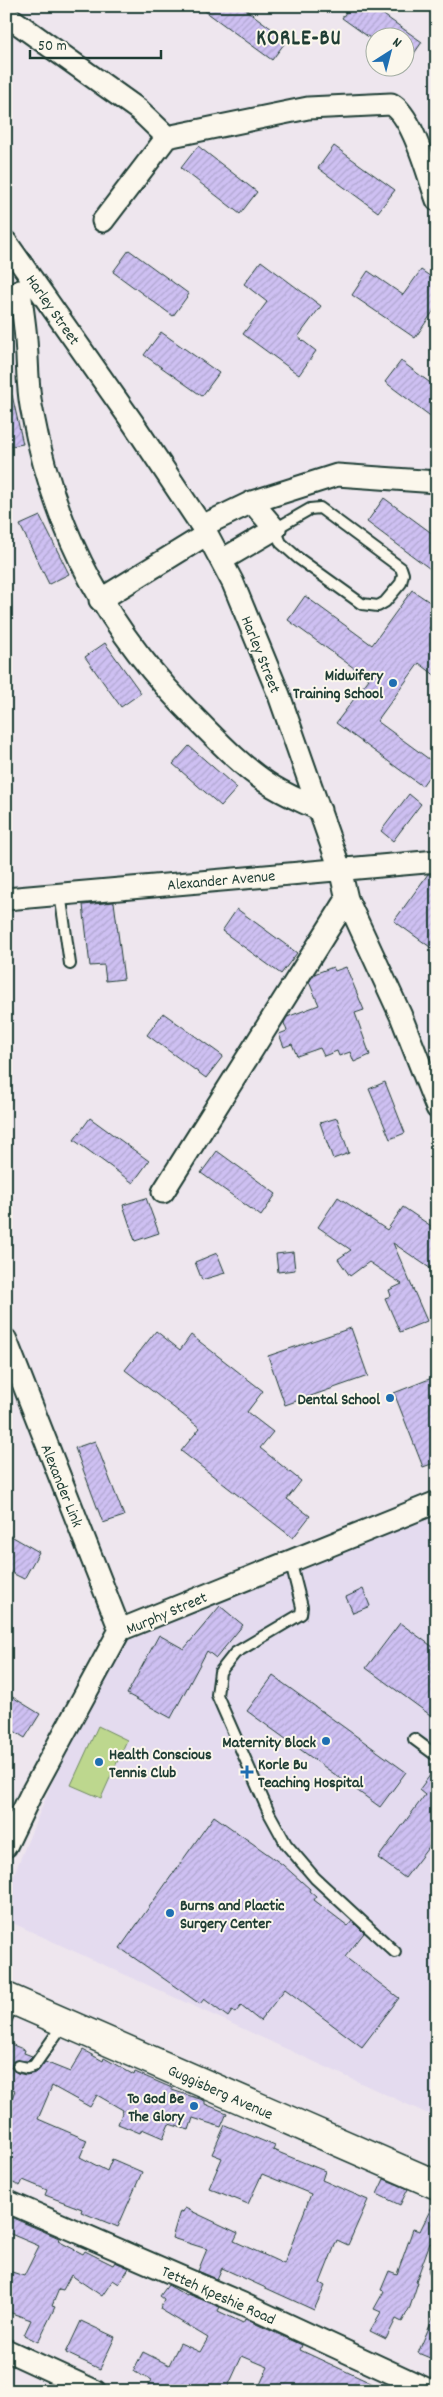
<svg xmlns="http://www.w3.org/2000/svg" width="443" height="2397" font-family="Dekko,sans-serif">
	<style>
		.built { fill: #e4dbef }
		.green { fill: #bdd78e; stroke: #6e8a61 }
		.building { fill: url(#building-hatch); stroke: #1f3d34 }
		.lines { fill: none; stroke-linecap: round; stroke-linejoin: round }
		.service-casing { stroke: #1f3d34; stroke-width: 14 }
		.minor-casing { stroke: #1f3d34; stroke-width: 25 }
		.secondary-casing { stroke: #1f3d34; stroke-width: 31 }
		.service { stroke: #fbf7ec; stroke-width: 10 }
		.minor { stroke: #fbf7ec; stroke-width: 21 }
		.secondary { stroke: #fbf7ec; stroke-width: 28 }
		.poi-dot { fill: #1f6fb2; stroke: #fbf7ec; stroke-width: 2 }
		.labels { text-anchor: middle; stroke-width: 4; stroke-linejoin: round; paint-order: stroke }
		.street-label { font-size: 16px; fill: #1f3d34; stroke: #fbf7ec }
		.poi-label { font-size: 16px; font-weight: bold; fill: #1f3d34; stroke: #fbf7ec; text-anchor: end }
		.district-label { font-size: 21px; font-weight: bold; letter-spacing: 1px; fill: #1f3d34; stroke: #fbf7ec }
	</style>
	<defs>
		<pattern id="building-hatch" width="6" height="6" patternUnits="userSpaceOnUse" patternTransform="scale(1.25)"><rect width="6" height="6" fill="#cec0f2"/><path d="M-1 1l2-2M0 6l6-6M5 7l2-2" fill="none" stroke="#b0a6d0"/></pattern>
	</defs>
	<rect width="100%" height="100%" fill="#eee6ee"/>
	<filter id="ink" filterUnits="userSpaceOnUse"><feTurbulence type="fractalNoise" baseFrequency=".02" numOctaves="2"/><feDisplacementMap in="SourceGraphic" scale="10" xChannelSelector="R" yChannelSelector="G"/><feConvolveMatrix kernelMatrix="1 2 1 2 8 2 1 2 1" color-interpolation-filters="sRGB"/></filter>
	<g filter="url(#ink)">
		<!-- built -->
		<path class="built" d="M437,1507v611l-431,-198v-27l101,-242 36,-37z"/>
		<!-- green -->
		<path class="green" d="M98,1726l29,14 -26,58 -30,-13z"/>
		<!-- building -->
		<path class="building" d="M198,6h43l46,34 -15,20z
			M350,6h21l51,36 -16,23v-27h-36l-28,-20z
			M198,146l59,46 -17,22 -59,-46z
			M334,146l61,44 -17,22 -60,-44z
			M129,250l60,44 -16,22 -60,-44z
			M261,261l60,45 -23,31 18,14 -17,24 -56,-41 24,-32 -23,-18z
			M421,270l16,11v25l-22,32 -63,-43 16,-24 35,24z
			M161,332l58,41 -17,23 -58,-41z
			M401,361l36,27v33l-52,-39z
			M12,395l11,49 -17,3v-51z
			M384,498l53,39v37l-70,-52z
			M40,516l29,58 -20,10 -29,-59z
			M412,590l25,17v11l-8,10 8,6v43l-18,-14 -42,58 60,44 -15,21 -86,-63 33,-44 -81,-59 17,-24 67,49z
			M105,643l36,50 -20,14 -36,-50z
			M189,746l48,42 -16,18 -48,-42z
			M409,794l12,10 -28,37 -12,-10z
			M428,874h9v78l-43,-31z
			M114,902l10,77 -18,2 -2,-16 -14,1 -7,-61z
			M237,909l60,44 -16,21 -59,-43z
			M333,967l2,4 11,-4 18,43 -9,3 15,42 -16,7 -4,-10 -11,4 -2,-5 -13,5 -4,-8 -23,8 -5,-12 -8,3 -5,-13 8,-3 -3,-8 3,-6 32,-12 -10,-23 5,-8z
			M163,1013l60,43 -17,22 -59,-43z
			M385,1082l20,51 -15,6 -21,-50z
			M90,1118l59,43 -16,22 -59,-43z
			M337,1118l12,35 -16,6 -13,-36z
			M217,1151l59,43 -15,22 -60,-43z
			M338,1197l49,33 16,-23 34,23v43l-44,-30 34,78 -27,11 -15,-34 6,-2 -2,-6 13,-6 -33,-22 -19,14 -12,-17 13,-9 -33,-23z
			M146,1198l13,35 -24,8 -12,-36z
			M293,1252l2,18 -17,2 -2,-18z
			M217,1253l8,20 -23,7 -7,-18z
			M351,1328l17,48 -83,29 -17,-49z
			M156,1331l24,19 11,-15 72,56 -16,21 26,20 -13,16 41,33 -14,18 23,17 -17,22 -112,-87 19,-23 -75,-58z
			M437,1376v86l-14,5 -29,-74z
			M95,1441l29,75 -21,7 -28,-75z
			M6,1533l33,19 -15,27 -18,-9z
			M363,1589l7,17 -17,7 -7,-16z
			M220,1606l23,19 -27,33 -9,-7 -36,67 -44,-24 32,-59 25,14z
			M400,1623l37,27v70l-71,-52z
			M273,1676l133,96 -26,35 -133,-96z
			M6,1693l34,21 -15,24 -19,-12z
			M437,1766v70l-32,42 -27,-20 47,-63 -6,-5z
			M214,1816l69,49 27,24 -1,2 7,6 -2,3 34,26 4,-5 12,12 -19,24 54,41 -37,49 -77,-58 -25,32 -19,-15 -6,7 -3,-2 -4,6 -24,-18 -4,5 -80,-56z
			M6,2042l19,8 -1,3 8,3 -5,5h-14l-2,7 6,5 9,2 10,-2 9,-11 25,10 13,-22 20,11 1,-3 30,17 1,-3 37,16v2l31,10 2,1v3l22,9 -6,14 -28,-9 -4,12 -20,-6 -6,14 -21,-9 -2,4 -22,-9 5,-14 -26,-15 -7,12 -38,-21 -14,33 49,21 -7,17 27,14 5,-12 30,13 -24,55 -37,-15 1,-3 -37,-14 2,-5 -24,-10 -3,6 -14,-6v-66l9,-24 -9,-4z
			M225,2125l50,21 -2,4 52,21 -3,9 46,20 -20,45 -11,-5 -17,43 5,3 -11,24 -92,-42 -5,11 -19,-8 9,-22 -35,-11 8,-27 3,1 2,-4 53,25 -4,8 50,23 27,-70 -49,-20 -14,30 -39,-16 13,-30 -10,-4z
			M384,2179l24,10 -8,16 -23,-11z
			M435,2200l2,46 -7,-3 -14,38 2,1 -8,25 -8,15 -6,-3 -10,20 -16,-8 11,-19 -7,-3 10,-18 -3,-1 8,-19 8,3 16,-45 7,2z
			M6,2215l53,23 -1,3 25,13 2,-3 28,14 2,-3 14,6 -10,16 -6,-4 -11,16 -31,-21 -8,15 -4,-1 -7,17 3,1 -17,35 -14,-7 7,-15 -25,-9v-41l18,6 15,-30 -33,-14z
			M168,2285l19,11 1,-2 32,13 -2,4 25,12 2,-4 57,26 -2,5 88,41h-131l11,-24 -26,-11 -16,35h-81l6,-11 -18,-9 10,-19 26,13 11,-22 20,9 8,-14 -48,-29 4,-10 -4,-3z
			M437,2309v52l-19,-8z
			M81,2321l34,16 -15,32 -34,-16z"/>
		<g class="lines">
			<defs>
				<path id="service" d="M320,508l81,60 2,6 -2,9 -16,19 -7,4 -16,-2 -64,-46 -17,-15 -6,-14 35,-20z
					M60,893l10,71
					M290,1560l12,47 -1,7 -66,39 -15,19 -3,23 52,118 17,31 29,34 80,74
					M414,1739l23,17
					M6,2019l8,-17
					M18,2066l9,2 7,-2 30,-43
					M435,2270l2,-4"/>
				<path id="minor" d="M6,15l133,95 28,27
					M103,221l64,-84 141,-29 83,-4c22,11 37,72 46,96
					M6,242l127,181 74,111 26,49 46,112 61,174 7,30 54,117 36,92
					M20,291c2,16 5,33 6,49 2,24 1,48 6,71 23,125 77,222 167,311 21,21 43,44 67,60 17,12 36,19 54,28
					M202,526l50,-24 85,-27 100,7
					M222,560l53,-31 -23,-27
					M100,600l107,-66
					M6,899l431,-38
					M163,1192l184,-293
					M6,1340l114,290
					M6,1846l24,-50 90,-166 317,-128
					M6,2201l237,103 188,87
					M6,2350l89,41"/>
				<path id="secondary" d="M6,1997l431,188"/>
			</defs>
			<!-- service casing -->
			<use href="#service" class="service-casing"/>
			<!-- minor casing -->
			<use href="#minor" class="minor-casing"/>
			<!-- secondary casing -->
			<use href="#secondary" class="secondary-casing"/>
			<!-- service -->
			<use href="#service" class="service"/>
			<!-- minor -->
			<use href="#minor" class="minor"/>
			<!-- secondary -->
			<use href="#secondary" class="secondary"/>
		</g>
	</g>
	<!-- markers -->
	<g class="poi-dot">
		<circle cx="393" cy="683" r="5"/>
		<circle cx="390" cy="1398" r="5"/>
		<circle cx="326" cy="1741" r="5"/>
		<circle cx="99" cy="1762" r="5"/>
		<path d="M244.5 1764.5h5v5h5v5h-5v5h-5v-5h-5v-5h5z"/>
		<circle cx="170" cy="1913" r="5"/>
		<circle cx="194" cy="2106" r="5"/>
	</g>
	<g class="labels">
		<!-- street labels -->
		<g class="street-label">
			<text transform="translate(54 309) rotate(55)" y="6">Harley Street</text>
			<text transform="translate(262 654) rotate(68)" y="6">Harley Street</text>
			<text transform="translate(221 879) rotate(-5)" y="6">Alexander Avenue</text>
			<text transform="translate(63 1485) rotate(68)" y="6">Alexander Link</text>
			<text transform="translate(166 1612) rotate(-23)" y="6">Murphy Street</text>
			<text transform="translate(221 2091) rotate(24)" y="6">Guggisberg Avenue</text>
			<text transform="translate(219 2294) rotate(24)" y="6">Tetteh Kpeshie Road</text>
		</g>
		<!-- poi labels -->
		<g class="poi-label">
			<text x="383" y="680">Midwifery<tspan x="383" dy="18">Training School</tspan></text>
			<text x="380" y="1404">Dental School</text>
			<text x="316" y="1747">Maternity Block</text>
			<text x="109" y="1759" text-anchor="start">Health Conscious<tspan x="109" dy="18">Tennis Club</tspan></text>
			<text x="258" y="1769" text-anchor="start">Korle Bu<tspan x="258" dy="18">Teaching Hospital</tspan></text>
			<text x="180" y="1910" text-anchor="start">Burns and Plactic<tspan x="180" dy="18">Surgery Center</tspan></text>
			<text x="184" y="2103">To God Be<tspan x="184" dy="18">The Glory</tspan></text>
		</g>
		<!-- district labels -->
		<g class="district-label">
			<text x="299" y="44">KORLE-BU</text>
		</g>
	</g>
	<!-- margin -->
	<rect width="443" height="2397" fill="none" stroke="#fbf7ec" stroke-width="25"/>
	<rect x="12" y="12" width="418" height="2372" fill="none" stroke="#1f3d34" stroke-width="2" filter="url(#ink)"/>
	<!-- north arrow -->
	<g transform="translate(390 52) rotate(36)"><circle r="24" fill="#fbf7ec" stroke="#a3ada2"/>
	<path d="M0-4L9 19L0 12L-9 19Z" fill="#1f6fb2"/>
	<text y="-8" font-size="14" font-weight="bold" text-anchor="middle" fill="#1f3d34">N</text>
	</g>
	<!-- scale -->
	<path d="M30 50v8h131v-8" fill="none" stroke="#1f3d34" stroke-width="2.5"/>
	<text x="38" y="50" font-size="15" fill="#1f3d34" stroke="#fbf7ec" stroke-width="4" paint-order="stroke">50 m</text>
</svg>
